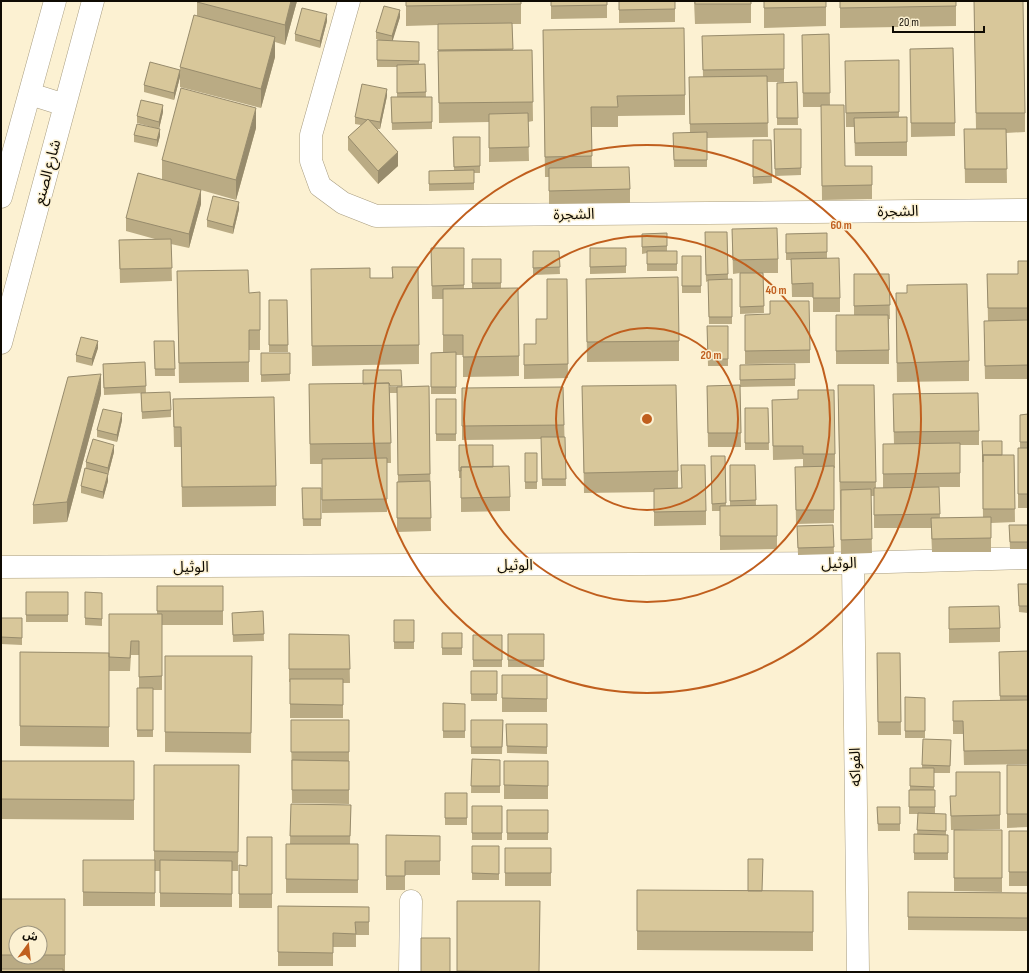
<svg xmlns="http://www.w3.org/2000/svg" width="1029" height="973" font-family="'Sofia Sans Condensed','Noto Sans Arabic',sans-serif">
	<style>
		.lines { fill: none; stroke-linecap: round; stroke-linejoin: round }
		.minor-casing { stroke: #a89d81; stroke-width: 23 }
		.tertiary-casing { stroke: #a89d81; stroke-width: 23 }
		.minor { stroke: #fff; stroke-width: 22 }
		.tertiary { stroke: #fff; stroke-width: 22 }
		.wall { fill: #baab84; fill-rule: evenodd }
		.shaded-wall { fill: #978b6c }
		.building { fill: #d8c79a; stroke: #978b6c }
		.ring { fill: none; stroke: #c05f1e; stroke-width: 2 }
		.labels { text-anchor: middle; stroke-width: 3; stroke-linejoin: round; paint-order: stroke }
		.street-label { font-size: 15px; fill: #0f0b03; stroke: #fcf1d2 }
		.centre { fill: #c05f1e; stroke: #fcf1d2; stroke-width: 2 }
		.ring-label { font-size: 12px; text-anchor: middle; font-weight: bold; fill: #c05f1e; stroke: #fcf1d2; stroke-width: 3; stroke-linejoin: round; paint-order: stroke }
	</style>
	<rect width="100%" height="100%" fill="#fcf1d2"/>
	<g class="lines">
		<defs>
			<path id="minor" d="M349,1l-38,134v26l9,25 23,17 33,13 652,-6
				M853,563l5,409
				M1,567l852,-4 175,-5
				M410,972l1,-71"/>
			<path id="tertiary" d="M30,94l35,11
				M1,197l54,-196
				M1,343l92,-342"/>
		</defs>
		<!-- minor casing -->
		<use href="#minor" class="minor-casing"/>
		<!-- tertiary casing -->
		<use href="#tertiary" class="tertiary-casing"/>
		<!-- minor -->
		<use href="#minor" class="minor"/>
		<!-- tertiary -->
		<use href="#tertiary" class="tertiary"/>
	</g>
	<!-- wall -->
	<path class="wall" d="M297,1l-12,44 -10,-3v15l-14,51 -81,-21v-20l17,-51v-14z
		M406,1h115v23h-9l1,26h19l1,71 -5,1 1,39 -40,1v-40l-50,1 -1,-98 -32,1z
		M551,1h56v17l-56,1z
		M619,1h56v21l-56,1z
		M694,1h57v22l-56,1z
		M764,1h62v25l-62,2z
		M840,1h116v25l-116,2z
		M974,1l51,112v19l-19,1 1,50h-42l-1,-54h12z
		M400,17l-8,24 27,1v22h6l1,33h6v32l-40,1 -1,-33h6v-30h-20v-7l5,-19 -6,-2v-7z
		M327,21l-7,27 -25,-7v-7z
		M543,30l142,65v20l-67,1v11h-27l1,40 38,22v14l-81,1v-27h-4z
		M829,34l1,71 15,61h27v33l-50,1 -1,-93h-18l-1,-72z
		M702,36l82,33v13h-17l1,55 -61,1v29h-33l-1,-34h17l-1,-56h14z
		M910,49l45,74v13l-44,1z
		M899,60v57h8v39h-52l-1,-29h-8l-1,-66z
		M180,77l-6,23 -30,-8v-7z
		M797,82l1,43h-21v-42z
		M387,96l-7,33h-3l21,37 -20,18 -30,-34v-13l13,-12 -6,-1v-7z
		M163,112l-4,17 -22,-6v-7z
		M256,128l-20,72 -35,-10v14l-12,44 -18,-4 1,37 -52,2 -1,-43 36,-1 -29,-8v-13l36,-38v-20z
		M774,129h27v46l-26,1z
		M134,135l26,1 -3,11 -23,-5z
		M453,137h27v36h-6v17l-45,1v-20h25z
		M753,140h18l1,43 -19,1z
		M239,209l-6,25 -26,-7v-7z
		M732,229l46,30v14h-15l1,40 -24,1v-41l-7,1z
		M705,232h22l1,47h4v45h-23l-1,-43 -2,1z
		M667,233v18h10v20h-30v-18l-5,1v-20z
		M827,233v26l13,39v14h-27v-15h-21l-1,-37h-5v-26z
		M431,248h33v41h8v-30h29v29l18,68v20l-56,1v-22h-7v39h-25v-41l12,-1v-53h-11z
		M590,248h36v25l-36,1z
		M533,251h26l1,23 -27,1z
		M682,256h19v37h-19z
		M1018,261h10v118h-43l-1,-44 4,-14 -1,-47h31z
		M392,267l27,78v19l-107,2 -1,-77 59,-11h22z
		M177,271l72,22 11,37v20h-11v32l-70,1z
		M854,274h35l1,45h-1v45h-53v-49h18z
		M567,279l1,99 -44,1v-35h12l11,-25z
		M586,279l93,62v20l-92,1z
		M907,293l62,68v20l-72,1 -1,-69z
		M269,300h18l1,52h-19z
		M745,315l65,35v13l-65,1z
		M707,326h21v40h-20z
		M154,341h20l1,35h-20z
		M98,348l-6,18 -16,-4v-7z
		M261,353h29v28l-29,1z
		M145,362l1,31 25,17v7l-29,2 -1,-26h3l-40,2 -1,-31z
		M795,364v22l-55,1 1,60h-33l-1,-61 33,-1v-20z
		M309,384l93,3 27,-1 2,145 -34,1v-37l1,-13 -1,-89h-7l1,70h-4v49l-65,1v-49h-12z
		M874,385l2,103h7v-44h11l-1,-36 86,23v14h-19v42h-21l1,31h43l-1,-77 20,14h12l1,67 -24,1v29h-59l-1,-24h-57v-32h-3l1,57 -31,1 -3,-155z
		M582,386l96,85v17h4l-1,-23 25,46v14l-52,1v-34l-70,1z
		M563,387l3,99h-24l-1,-47 -79,1v-38z
		M101,394l-34,128 -34,2v-19z
		M173,399l103,87v20l-94,1 -1,-60h-7z
		M436,399h20v42h-20z
		M772,400l63,54v14h-1v55l-38,1 -1,-57h8v-8l-30,1z
		M745,408h23l1,42h-24z
		M1028,414v94h-10v-47l2,-13v-33z
		M122,420l-5,22 -20,-5v-7z
		M459,445l34,22 17,30v14l-49,1v-34h-2z
		M114,452l-6,23v6l-5,18 -22,-6v-7l5,-17v-7z
		M525,453h12v36h-12z
		M711,456h14l1,50h4v-41h25l1,40h21v44l-57,1v-39h-8z
		M302,488h19v38h-18z
		M833,525l1,29 -36,1 -1,-29z
		M1009,525h19v24h-18z
		M1018,584h10v29l-9,-1z
		M157,586h66v39h-61v65h-9v47h-16v-49h2v-33h-8l-1,16h-21v-11v87l-89,-1v-94l89,1 48,-39z
		M26,592h42v30h-42z
		M85,592l17,1v33l-17,-1z
		M949,607l51,21v14l-51,1z
		M263,611l1,30 -31,1 -1,-29z
		M1,618h21v27l-21,-1z
		M394,620h20v29h-20z
		M442,633h20v22h-20z
		M289,634l60,1 1,48h-7v35h-53v-36h-1z
		M508,634h36v33h-36z
		M473,635h29v32h-29z
		M1028,651v113l-64,1 -1,-31h-10v-33h47l-1,-49z
		M877,653h23l1,82h-23z
		M165,656h87l-1,97 -86,-1z
		M471,671h26v30h-26z
		M502,675h45v37h-45z
		M905,697l20,1v40h-20z
		M443,703l22,1v34h-22z
		M291,720h58v84l-57,-1z
		M471,720h32l-1,34h-31z
		M506,724h41v30l-40,-1z
		M923,739l28,1 -1,33h-16v17h1v24h11v21h2v25h-34v-26h3l1,-20h-9v-24h1v-22h12z
		M472,759l28,1v33h-29z
		M1,761h133v59l-133,-1z
		M504,761h44v38h-44z
		M154,765h85l-1,106h-6v36h-72v-36h-5v35h-72v-46h71z
		M1007,765h21v62l-21,1z
		M1000,772v57l-42,1h44v62l-48,-1v-61h-3l-1,-34h6z
		M445,793h22v32h-22z
		M291,804l60,1 -1,39h8v49h-72v-49h4z
		M472,806h30v34h-30z
		M877,807h23v24h-22z
		M507,810h41v30h-41z
		M1009,831h19v55h-19z
		M386,835l54,1v39h-35v15h-19z
		M272,837v71h-33v-43l8,1z
		M472,846h27v34h-27z
		M505,848h46v38h-46z
		M637,890l176,1v60l-176,-1z
		M908,892l120,1v38l-120,-1z
		M1,899h64v73h-64zM16,933h24v24h-24z
		M457,901h83l-1,71h-82z
		M278,906l91,1v28h-13v12h-23v19h-55z"/>
	<!-- shaded-wall -->
	<path class="shaded-wall" d="M291,1h6l-12,44v-20z
		M400,10v7l-8,26v-7z
		M327,14v7l-7,27v-7z
		M275,37v20l-14,51v-19z
		M180,70v7l-6,23v-7z
		M387,89v7l-7,33v-7z
		M163,105v7l-4,17v-7z
		M256,108v20l-20,72v-20z
		M160,129v7l-3,11v-7z
		M398,152v14l-20,18v-13z
		M201,190v14l-12,44v-14z
		M239,202v7l-6,25v-7z
		M98,341v7l-6,18v-7z
		M101,374v20l-34,128v-20z
		M122,413v7l-5,22v-7z
		M114,445v7l-6,23v-7z
		M108,474v7l-5,18v-7z"/>
	<!-- building -->
	<path class="building" d="M198,1h93l-6,24 -88,-23z
		M406,1h115v3l-115,2z
		M551,1h56v4l-56,1z
		M619,1h56v8l-56,1z
		M695,1h56v3h-56z
		M764,1h62v6l-62,1z
		M840,1h116v5l-116,2z
		M974,1h49l2,112h-49z
		M384,6l16,4 -8,26 -16,-4z
		M302,8l25,6 -7,27 -25,-7z
		M194,15l81,22 -14,52 -81,-22z
		M512,23l1,26 -75,1v-26z
		M684,28l1,67 -68,1 1,11h-27l1,49 -47,1 -2,-127z
		M784,34v35l-81,1 -1,-34z
		M829,34l1,59h-27l-1,-58z
		M377,40l42,2v19l-42,-1z
		M953,48l2,75h-44l-1,-74z
		M532,50l1,52 -94,1 -1,-52z
		M899,60v52l-53,1 -1,-52z
		M150,62l30,8 -6,23 -30,-8z
		M425,64l1,28 -29,1v-28z
		M767,76l1,47 -78,1 -1,-47z
		M797,82l1,36h-21v-35z
		M362,84l25,5 -7,33 -11,-2 -1,-1 -1,1 -12,-3z
		M181,88l75,20 -20,72 -74,-20z
		M391,97h41v25l-40,1z
		M141,100l22,5 -4,17 -22,-6z
		M821,105h23l1,61h27v19l-50,1z
		M528,113l1,34 -40,1v-34z
		M907,117v25l-52,1 -1,-25z
		M368,119l30,33 -20,19 -30,-34z
		M137,124l23,5 -3,11 -23,-5z
		M774,129h27v39l-26,1z
		M964,129h42l1,40h-42z
		M707,132v28h-33l-1,-27z
		M453,137h27v29l-26,1z
		M753,140h18l1,36 -19,1z
		M629,167l1,22 -81,2v-23z
		M474,170v13l-45,1v-13z
		M138,173l63,17 -12,44 -63,-16z
		M213,196l26,6 -6,25 -26,-7z
		M777,228l1,31 -45,1 -1,-31z
		M705,232h22l1,42 -22,1z
		M667,233v13l-25,1v-13z
		M827,233v19l-41,1v-19z
		M171,239l1,29 -52,1 -1,-29z
		M431,248h33v37l-32,1z
		M590,248h36v18l-36,1z
		M533,251h26l1,16 -27,1z
		M647,251h30v13h-30z
		M682,256h19v30h-19z
		M839,258l1,40h-27v-15l-21,1 -1,-25z
		M472,259h29v24h-29z
		M1018,261h10v47h-40l-1,-34h31z
		M392,267h26l1,78 -107,1 -1,-77 59,-1v10h23z
		M248,270l1,23 11,-1v38h-11v32l-70,1 -2,-92z
		M740,273h23l1,33 -24,1z
		M854,274h35l1,31 -36,1z
		M678,277l1,64 -92,1 -1,-63z
		M547,279h20l1,85 -44,1v-21h12v-25h11z
		M732,279v38h-23l-1,-37z
		M967,284l2,77 -72,2 -1,-70h11v-8z
		M518,288l1,68 -56,1v-22h-20v-46z
		M269,300h18l1,45h-19z
		M770,301h39l1,49 -65,1v-36l25,-1z
		M836,315h52l1,35 -53,1z
		M1028,320v45l-43,1 -1,-45z
		M707,326h21v33h-20z
		M81,337l17,4 -6,18 -16,-4z
		M154,341h20l1,28h-20z
		M456,352v35h-25v-34z
		M261,353h29v21l-29,1z
		M145,362l1,24 -42,2 -1,-24z
		M795,364v15l-55,1v-15z
		M363,370h38l1,16h-12l-1,-3 -26,1z
		M101,374l-34,128 -34,3 35,-128z
		M389,383l2,60 -81,1 -1,-60z
		M676,385l2,86 -94,2 -2,-87z
		M740,385l1,48h-33l-1,-47z
		M838,385h36l2,97h-36z
		M429,386l1,88 -32,1 -1,-88z
		M563,387l1,38 -102,1v-38z
		M798,390h36l1,64h-32v-8h-30l-1,-46 26,-1z
		M170,392l1,18 -29,2 -1,-19z
		M978,393l1,38 -85,1 -1,-38z
		M274,397l2,89 -94,1 -1,-60h-7l-1,-28z
		M436,399h20v35h-20z
		M745,408h23l1,35h-24z
		M103,409l19,4 -5,22 -20,-5z
		M1028,414v28h-8v-27z
		M541,437h24l1,42h-24z
		M93,439l21,6 -6,23 -22,-6z
		M982,441h20v14h-19v7z
		M960,443v30l-77,1v-30z
		M459,445h34v22h-32v4h-2z
		M1018,448h10v46h-10z
		M525,453h12v29h-12z
		M983,455h31l1,54h-32z
		M711,456h14l1,47 -14,1z
		M387,458v41l-65,1v-41z
		M681,465h24l1,46 -52,1v-23l28,-1z
		M730,465h25l1,35 -26,1z
		M509,466l1,31 -49,1v-31z
		M834,466v44h-38l-1,-43z
		M85,468l23,6 -5,18 -22,-6z
		M430,481l1,37h-34v-36z
		M939,487l1,27 -66,1v-27z
		M302,488h19v31h-18z
		M871,489l1,50 -31,1v-50z
		M777,505v31h-57v-30z
		M991,517v21l-59,1 -1,-21z
		M833,525l1,22 -36,1 -1,-22z
		M1009,525h19v17h-18z
		M1018,584h10v22h-9z
		M157,586h66v25h-66z
		M26,592h42v23h-42z
		M85,592l17,1v26l-17,-1z
		M999,606l1,22 -51,1v-22z
		M263,611l1,23 -31,1 -1,-22z
		M109,614h53v62l-23,1v-36h-8l-1,17 -21,-1z
		M1,618h21v20l-21,-1z
		M394,620h20v22h-20z
		M442,633h20v15h-20z
		M289,634l60,1 1,34h-61z
		M508,634h36v26h-36z
		M473,635h29v25h-29z
		M1028,651v45h-28l-1,-44z
		M20,652l89,1v74l-89,-1z
		M877,653h23l1,69h-23z
		M165,656h87l-1,77 -86,-1z
		M471,671h26v23h-26z
		M502,675h45v24l-45,-1z
		M290,679h53v26l-53,-1z
		M137,688h16v42h-16z
		M905,697l20,1v33h-20z
		M1028,700v50l-64,1 -1,-30h-10v-20z
		M443,703l22,1v27h-22z
		M291,720h58v32h-58z
		M471,720h32l-1,27h-31z
		M506,724h41v23l-40,-1z
		M923,739l28,1 -1,26 -28,-1z
		M472,759l28,1v26h-29z
		M292,760l57,1v29h-57z
		M1,761h133v39l-133,-1z
		M504,761h44v25l-44,-1z
		M154,765h85l-1,87 -84,-1z
		M1007,765h21v49h-21z
		M910,768h24v19l-24,-1z
		M956,772h44v43l-49,1 -1,-20h6z
		M909,790h26v17h-26z
		M445,793h22v25h-22z
		M291,804l60,1 -1,31h-60z
		M472,806h30v27h-30z
		M877,807h23v17h-22z
		M507,810h41v23h-41z
		M918,813l28,1v17l-29,-1z
		M954,830h48v48h-48z
		M1009,831h19v41h-19z
		M914,834l34,1v18h-34z
		M386,835l54,1v25h-35v15h-19z
		M247,837h25v57h-33v-29l8,1z
		M286,844h72v36l-72,-1z
		M472,846h27v28l-27,-1z
		M505,848h46v25h-46z
		M748,859h15l-1,32h-14z
		M83,860h72v33l-72,-1z
		M160,860l72,1v33l-72,-1z
		M637,890l176,1v41l-176,-1z
		M908,892l120,1v25l-120,-1z
		M1,899h64v56h-25v-22h-24v22h-15z
		M457,901h83l-1,71 -82,-1z
		M278,906l91,1v15h-14l1,12 -23,-1v20l-55,-1z
		M421,938h29v34h-29z
		M1,969h62v3h-62z"/>
	<!-- distance rings -->
	<g class="ring">
		<circle cx="647" cy="419" r="91"/>
		<circle cx="647" cy="419" r="183"/>
		<circle cx="647" cy="419" r="274"/>
	</g>
	<g class="labels">
		<!-- street labels -->
		<g class="street-label">
			<text transform="translate(47 172) rotate(-75)" y="5">شارع الصنع</text>
			<text transform="translate(898 211) rotate(-1)" y="5">الشجرة</text>
			<text transform="translate(574 214) rotate(-1)" y="5">الشجرة</text>
			<text transform="translate(839 563) rotate(-1)" y="5">الوثيل</text>
			<text x="515" y="570">الوثيل</text>
			<text x="191" y="572">الوثيل</text>
			<text transform="translate(855 767) rotate(-91)" y="5">الفواكه</text>
		</g>
	</g>
	<circle cx="647" cy="419" r="6" class="centre"/>
	<g class="ring-label">
		<text x="841" y="229">60 m</text>
		<text x="776" y="294">40 m</text>
		<text x="711" y="359">20 m</text>
	</g>
	<!-- border -->
	<rect width="1029" height="973" fill="none" stroke="#0f0b03" stroke-width="4"/>
	<!-- north arrow -->
	<g transform="translate(28 945) rotate(15)"><circle r="19" fill="#fcf1d2" stroke="#9d957f"/>
	<path d="M0-3L7 15L0 10L-7 15Z" fill="#c05f1e"/>
	<text y="-6" font-size="11" font-weight="bold" text-anchor="middle" fill="#0f0b03">ش</text>
	</g>
	<!-- scale -->
	<path d="M893 26v6h91v-6" fill="none" stroke="#0f0b03" stroke-width="2"/>
	<text x="899" y="26" font-size="12" fill="#0f0b03" stroke="#fcf1d2" stroke-width="3" paint-order="stroke">20 m</text>
</svg>
